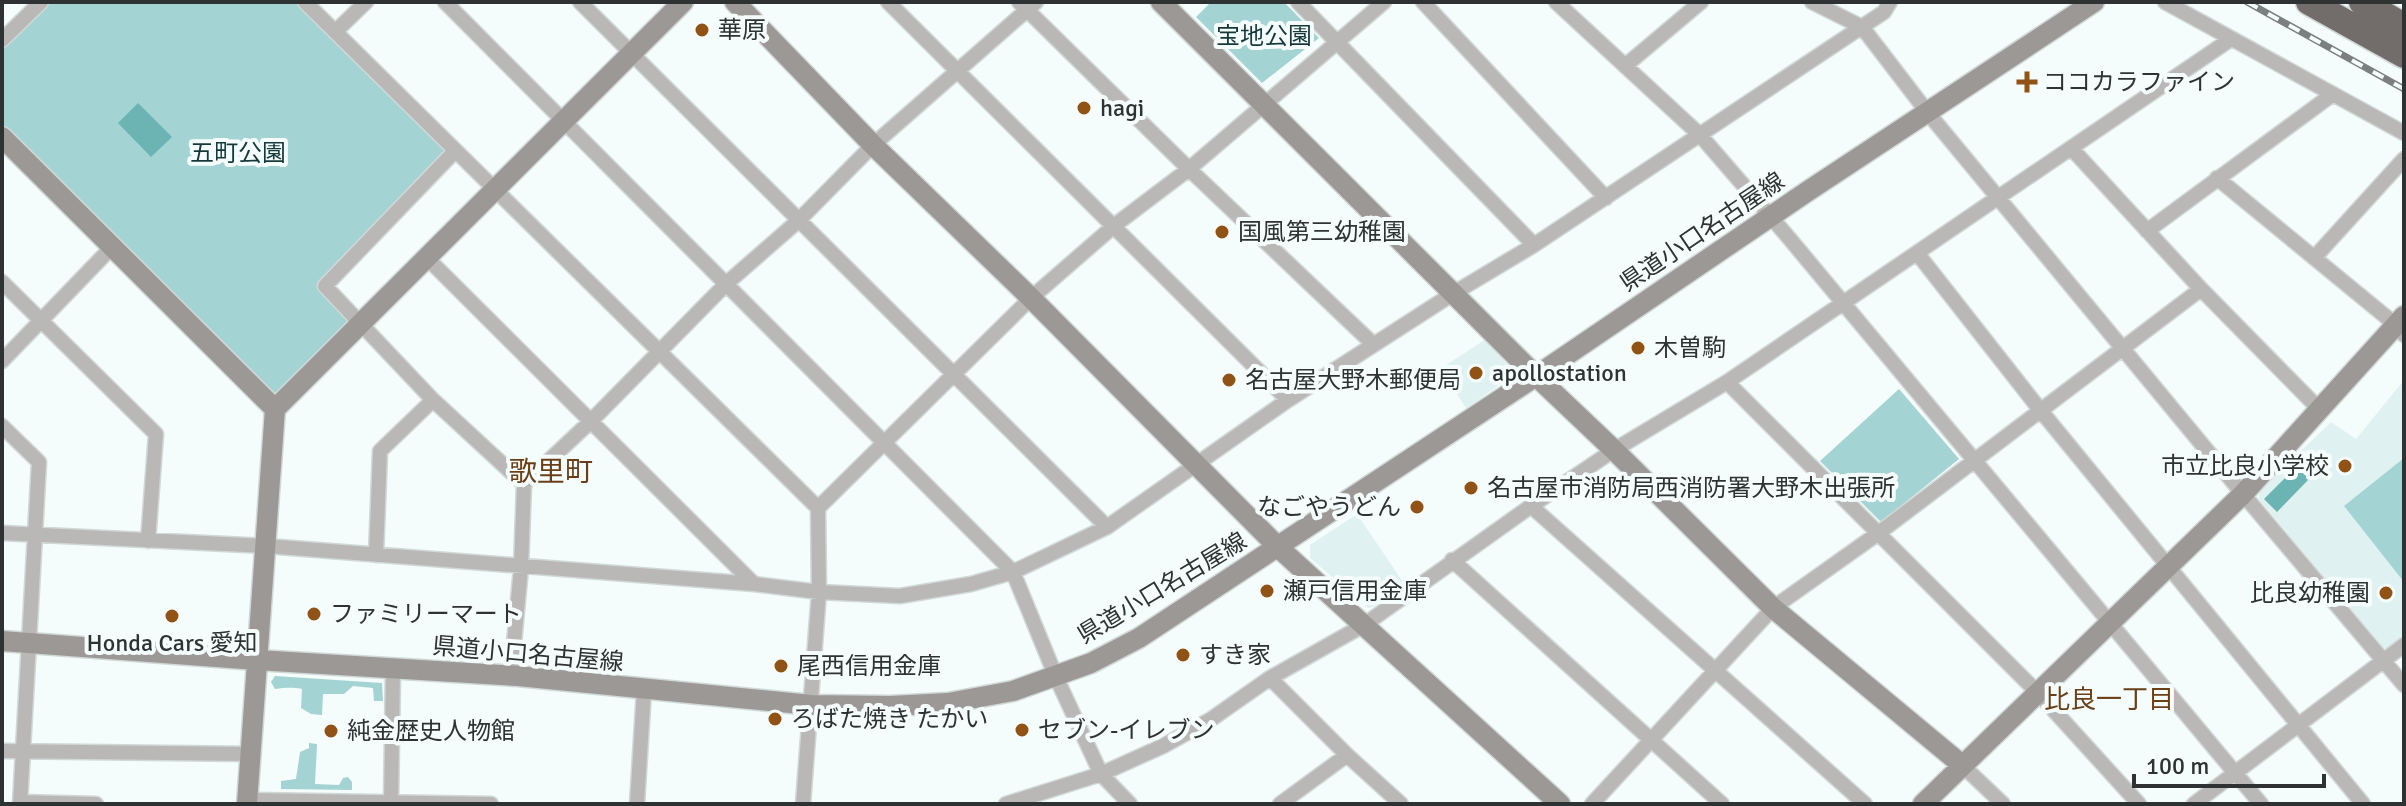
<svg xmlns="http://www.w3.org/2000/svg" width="2406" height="806" font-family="Signika,'Noto Sans JP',sans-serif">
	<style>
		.built { fill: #e0f1f1 }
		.green { fill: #a3d3d2 }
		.water { fill: #6cb4b4 }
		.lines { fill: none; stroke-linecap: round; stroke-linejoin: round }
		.street-casing { stroke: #d1d8d8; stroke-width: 17 }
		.secondary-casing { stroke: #d1d8d8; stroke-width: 23 }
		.highway-casing { stroke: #d1d8d8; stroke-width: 29 }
		.street { stroke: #bab8b6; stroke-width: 14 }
		.secondary { stroke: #9b9895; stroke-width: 20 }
		.highway { stroke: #726d6a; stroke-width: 26 }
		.rail-casing { stroke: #7b7f7f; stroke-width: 7 }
		.rail { stroke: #f5fcfc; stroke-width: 4; stroke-dasharray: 12; stroke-linecap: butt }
		.poi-dot { fill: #905315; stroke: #f5fcfc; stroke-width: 3 }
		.labels { text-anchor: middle; stroke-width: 8; stroke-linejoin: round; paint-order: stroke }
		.poi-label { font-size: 24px; fill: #2f3232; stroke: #f5fcfc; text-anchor: start }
		.park-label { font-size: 24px; fill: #153939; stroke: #f5fcfc }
		.street-label { font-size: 24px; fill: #2f3232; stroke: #f5fcfc }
		.neighbourhood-label { font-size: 26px; fill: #6a3f17; stroke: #f5fcfc }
		.quarter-label { font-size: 28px; fill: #6a3f17; stroke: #f5fcfc }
	</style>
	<rect width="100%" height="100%" fill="#f5fcfc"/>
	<!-- built -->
	<path class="built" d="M1486,339l24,29 -1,10 -43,30 -26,-39z
		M2404,380v259l-13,10 -7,-1 -125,-149v-8l72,-69 25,17z
		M1357,514l48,71 -32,22 -5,1 -58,-50v-13z"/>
	<!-- green -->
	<path class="green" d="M51,2h249l151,149 -129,135 29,33 -69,77 -14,1 -266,-267v-80z
		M1211,2h73l35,36 -57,45 -66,-66z
		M1899,389l60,70 -78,63 -61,-61z
		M2404,458v124l-60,-76z
		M275,676l107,7 1,18h-9l-1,-13 -20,-2 -9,8h-21l-1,21 -11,-1 -10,-6 1,-19c-11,-2 -17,-1 -27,0l-4,-7z
		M309,743l8,1 -2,40 24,1 4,-7 5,-1 4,5v8l-71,-1v-8l15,-2 4,-27 9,-4z"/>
	<!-- water -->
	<path class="water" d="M138,103l34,34 -21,20 -33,-34z
		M2297,466l13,12 -33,34 -13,-13z"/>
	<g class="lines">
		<defs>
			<path id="street" d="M305,2l513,506
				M445,2l568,570 43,105 45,97 29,30
				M580,2l527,525
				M888,2l400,398
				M1019,2l170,167 184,175
				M1298,2l236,243
				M1423,2l183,196
				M1556,2l144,133 89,103 472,566
				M1812,2l50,25 66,86 315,381 161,191
				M2165,2l239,131
				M335,32l31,-30
				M2,40l39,-38
				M1625,66l76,-64
				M2072,149l129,140 120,122
				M455,151l-130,135 108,114 91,84 -3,84 -10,107
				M2217,178l179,147 8,10
				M2147,231l186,-137
				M1917,253l124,158 322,393
				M2314,258l90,-99
				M428,259l326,325
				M2,282l154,152 -8,107
				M2,361l110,-114
				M1727,382l311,311 101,111
				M2,426l37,36 -19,342
				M524,484l67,-63 136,-138 71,-62 75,-76 163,-143
				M1531,506l334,298
				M2,533l264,13 488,38 65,8 81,4 71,-12 42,-12 94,-45 181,-127 166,-107 80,-48 350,-233 6,-10
				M376,555l4,-104 53,-51
				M1452,560l270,244
				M1270,678l77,77 54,49
				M2,751l249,3
				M1962,765l41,39
				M248,800l243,4
				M20,802l76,2
				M391,804l2,-135
				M637,804l7,-114
				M803,804l16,-212 -1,-84 213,-210 84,-73 74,-56 195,-167
				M1006,804l95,-30 62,-28 47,-26 60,-42 94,-53 167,-119 83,-56 113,-68 504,-343
				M1280,804l67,-49
				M1592,804l181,-196 107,-76 321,-243
				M2194,804l210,-159"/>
			<path id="secondary" d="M735,2l138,143 158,153 248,250 281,256
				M1161,2l375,374 78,74 159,158 189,157
				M2,137l273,272
				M2,641l255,19 261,16 293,29 79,1 58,-3 65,-12 78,-28 48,-25 397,-262 272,-185 286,-189
				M247,804l28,-395 408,-407
				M1923,804l320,-310 161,-178"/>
			<path id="highway" d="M2309,2l95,53
				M2362,2l42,24"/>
		</defs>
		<!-- street casing -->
		<use href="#street" class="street-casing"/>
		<!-- secondary casing -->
		<use href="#secondary" class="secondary-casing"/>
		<!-- highway casing -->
		<use href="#highway" class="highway-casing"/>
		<!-- street -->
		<use href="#street" class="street"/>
		<!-- secondary -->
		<use href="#secondary" class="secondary"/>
		<!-- highway -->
		<use href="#highway" class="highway"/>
		<defs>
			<path id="rail" d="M2247,2l157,87"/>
		</defs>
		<!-- rail casing -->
		<use href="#rail" class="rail-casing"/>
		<!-- rail -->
		<use href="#rail" class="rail"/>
	</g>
	<!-- markers -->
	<g class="poi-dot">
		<circle cx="702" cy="30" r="8"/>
		<path d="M2023 70h8v8h8v8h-8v8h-8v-8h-8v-8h8z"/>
		<circle cx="1084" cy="108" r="8"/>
		<circle cx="1222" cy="232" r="8"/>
		<circle cx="1638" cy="348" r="8"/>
		<circle cx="1476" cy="373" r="8"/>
		<circle cx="1229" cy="380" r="8"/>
		<circle cx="2345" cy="466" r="8"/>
		<circle cx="1471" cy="488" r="8"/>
		<circle cx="1417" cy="507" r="8"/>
		<circle cx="1267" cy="591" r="8"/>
		<circle cx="2386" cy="593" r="8"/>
		<circle cx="314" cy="614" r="8"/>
		<circle cx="172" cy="616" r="8"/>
		<circle cx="1183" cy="655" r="8"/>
		<circle cx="781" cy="666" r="8"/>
		<circle cx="775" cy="719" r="8"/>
		<circle cx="1022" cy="730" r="8"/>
		<circle cx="331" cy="731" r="8"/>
	</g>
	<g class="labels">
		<!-- poi labels -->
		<g class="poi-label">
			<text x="718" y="38">華原</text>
			<text x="2043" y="90">ココカラファイン</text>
			<text x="1100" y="116">hagi</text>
			<text x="1238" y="240">国風第三幼稚園</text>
			<text x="1654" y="356">木曽駒</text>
			<text x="1492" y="381">apollostation</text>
			<text x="1245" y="388">名古屋大野木郵便局</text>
			<text x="2329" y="474" text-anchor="end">市立比良小学校</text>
			<text x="1487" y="496">名古屋市消防局西消防署大野木出張所</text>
			<text x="1401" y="515" text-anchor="end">なごやうどん</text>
			<text x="1283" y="599">瀬戸信用金庫</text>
			<text x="2370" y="601" text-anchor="end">比良幼稚園</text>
			<text x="330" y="622">ファミリーマート</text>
			<text x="172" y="651" text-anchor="middle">Honda Cars 愛知</text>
			<text x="1199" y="663">すき家</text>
			<text x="797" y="674">尾西信用金庫</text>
			<text x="791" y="727">ろばた焼き たかい</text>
			<text x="1038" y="738">セブン-イレブン</text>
			<text x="347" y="739">純金歴史人物館</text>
		</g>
		<!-- park labels -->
		<g class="park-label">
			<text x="1264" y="44">宝地公園</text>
			<text x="238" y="161">五町公園</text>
		</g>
		<!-- street labels -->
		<g class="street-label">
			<text transform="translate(1702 232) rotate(-34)" y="8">県道小口名古屋線</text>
			<text transform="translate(1162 588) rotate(-31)" y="8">県道小口名古屋線</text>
			<text transform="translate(528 654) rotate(5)" y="8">県道小口名古屋線</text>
		</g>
		<!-- neighbourhood labels -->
		<g class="neighbourhood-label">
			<text x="2109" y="708">比良一丁目</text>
		</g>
		<!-- quarter labels -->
		<g class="quarter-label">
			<text x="551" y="481">歌里町</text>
		</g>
	</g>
	<!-- border -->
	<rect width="2406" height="806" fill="none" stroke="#2f3232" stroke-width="8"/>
	<!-- scale -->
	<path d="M2134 774v12h190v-12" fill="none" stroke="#2f3232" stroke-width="4"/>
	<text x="2146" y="774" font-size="24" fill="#2f3232" stroke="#f5fcfc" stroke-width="6" paint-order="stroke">100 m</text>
</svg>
